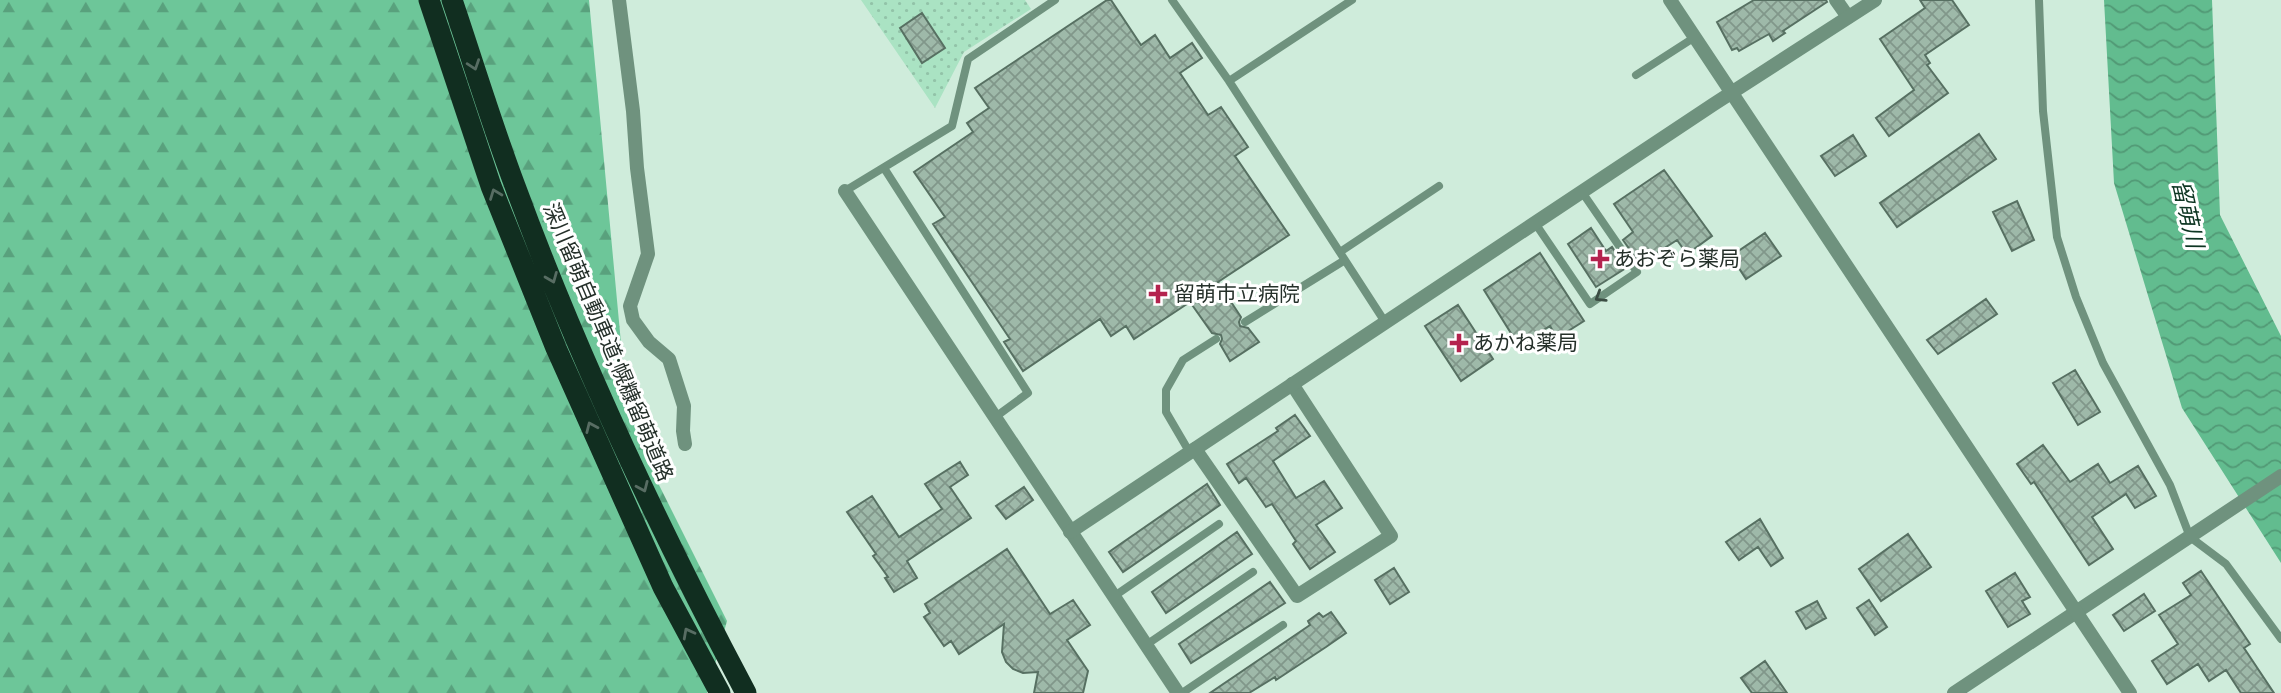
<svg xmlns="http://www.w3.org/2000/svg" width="2281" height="693" font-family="Georgia,'Noto Sans JP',serif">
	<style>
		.forest { fill: url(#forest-firs) }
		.park { fill: url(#park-dots) }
		.water { fill: url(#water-waves) }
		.building { fill: url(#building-cross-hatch); stroke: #577062; stroke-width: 2 }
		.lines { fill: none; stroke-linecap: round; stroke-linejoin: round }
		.service { stroke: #6f927e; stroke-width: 8 }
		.minor { stroke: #6f927e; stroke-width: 14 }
		.tertiary { stroke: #6f927e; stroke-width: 14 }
		.motorway { stroke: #112e20; stroke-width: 21 }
		.oneway { stroke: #586d63 }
		.oneway2 { stroke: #3b4d43 }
		.poi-dot { fill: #b4234e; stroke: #fff; stroke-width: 2.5 }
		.labels { text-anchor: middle; stroke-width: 6; stroke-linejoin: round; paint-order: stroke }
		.poi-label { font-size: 21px; fill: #25302a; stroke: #fff; text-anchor: start }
		.street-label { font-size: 21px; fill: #25302a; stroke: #fff }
		.water-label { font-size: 23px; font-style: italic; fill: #0e3623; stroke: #fff }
	</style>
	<defs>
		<pattern id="forest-firs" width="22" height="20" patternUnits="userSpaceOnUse" patternTransform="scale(1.75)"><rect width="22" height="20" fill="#6dc699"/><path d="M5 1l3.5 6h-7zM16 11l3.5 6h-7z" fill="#59a17d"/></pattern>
		<pattern id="park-dots" width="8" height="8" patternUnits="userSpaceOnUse" patternTransform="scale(1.75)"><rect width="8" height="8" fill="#aae3c3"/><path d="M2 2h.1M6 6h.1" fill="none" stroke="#92c3a8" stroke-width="1.8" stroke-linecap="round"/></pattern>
		<pattern id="water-waves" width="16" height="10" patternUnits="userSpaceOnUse" patternTransform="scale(1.75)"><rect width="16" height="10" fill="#62bc8f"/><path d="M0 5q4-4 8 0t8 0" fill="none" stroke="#519975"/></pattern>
		<pattern id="building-cross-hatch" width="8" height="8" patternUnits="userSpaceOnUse" patternTransform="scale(1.75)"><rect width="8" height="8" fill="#9eb9a9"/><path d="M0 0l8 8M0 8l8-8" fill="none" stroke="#81978a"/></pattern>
	</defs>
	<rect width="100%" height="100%" fill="#cfecdb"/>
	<!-- forest -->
	<path class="forest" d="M0,0h589l36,386 32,95 70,140 -20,72h-707z"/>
	<!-- park -->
	<path class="park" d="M861,0h164l6,9 -67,43 -29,56z"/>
	<!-- water -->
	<path class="water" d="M2104,0h108l8,215 61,121v227l-99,-155 -68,-225z"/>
	<!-- building -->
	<path class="building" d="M1107,0h4l30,45 14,-10 15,23 22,-15 10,15 -22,15 28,42 13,-8 27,40 -13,9 54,79 -71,47 23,35 -2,5 1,4 8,2 11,14 -29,19 -10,-17 2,-5 -1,-4 -9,-2 -22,-31 -56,37 -8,-13 -15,10 -11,-17 -77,52 -19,-29 6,-3 -77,-115 12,-7 -31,-45 59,-40 -6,-9 22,-15 -14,-20z
		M1754,0h72l1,2 -44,29 2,2 -12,8 -4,-7 -30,17 -2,-3 -5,2 -15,-28z
		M1920,0h32l17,25 -44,30 5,8 -3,2 21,28 -59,43 -13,-18 38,-28 -34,-51 45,-31z
		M922,13l23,35 -23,15 -22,-35z
		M1979,134l17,25 -99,68 -17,-24z
		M1853,135l13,21 -31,20 -14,-20z
		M1664,170l48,66 -25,18 -10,-14 -28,18 -2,-4 -10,6 -14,-20 10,-8 -19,-28z
		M2017,201l17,39 -22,11 -19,-39z
		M1591,228l15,23 6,-4 14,21 -30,19 -28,-43z
		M1765,233l16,23 -35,23 -15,-23z
		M1540,253l44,68 -27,17 -7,-12 -31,20 -35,-56z
		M1986,299l11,15 -59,40 -11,-14z
		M1458,305l35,54 -32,22 -36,-55z
		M2075,370l25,42 -22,13 -25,-42z
		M1295,415l15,21 -37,25 23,37 28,-17 18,27 -26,17 19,27 -25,17 -17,-25 3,-3 -24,-37 -6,3 -20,-29 -7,5 -12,-19 51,-33 -2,-3z
		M2043,445l27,37 28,-18 12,19 28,-17 18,30 -21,12 -9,-14 -34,23 21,32 -24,16 -55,-83 -3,2 -14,-20z
		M960,462l8,13 -18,12 21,31 -64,43 10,17 -23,14 -9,-14 3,-1 -15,-21 3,-2 -29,-42 25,-16 27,41 43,-28 -17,-25z
		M1207,484l13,21 -97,67 -14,-20z
		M1024,487l9,13 -27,19 -10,-13z
		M1760,519l23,39 -12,8 -13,-19 -19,13 -13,-18z
		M1237,532l15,22 -86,59 -14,-21z
		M1908,534l23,33 -50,34 -22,-32z
		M1007,549l43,65 23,-14 17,25 -23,15 21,31 -5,22h-49l4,-21 -15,1 -10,-4 -7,-7 -4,-10 2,-28 -45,30 -8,-13 -7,5 -20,-29 6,-4 -5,-9z
		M1394,568l15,24 -19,12 -15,-24z
		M2201,571l49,73 -6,4 30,45h-33l-15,-23 -17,11 -11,-17 -31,20 -15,-23 26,-17 -19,-29 32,-20 -8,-12z
		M2015,573l15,24 -8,4 8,13 -22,13 -22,-36z
		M1270,582l15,21 -94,60 -12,-19z
		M2144,594l11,17 -31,20 -11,-16z
		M1869,600l18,27 -12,8 -18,-27z
		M1817,601l9,17 -20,11 -10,-17z
		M1331,612l15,21 -20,14 -50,33 -1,-3 -26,16h-39l100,-68 -2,-4 11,-8 4,4z
		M1765,661l22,32h-35l-11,-15z"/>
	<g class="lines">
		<!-- service -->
		<path class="service" d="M1172,0l57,81
			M1352,0l-123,81 156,241
			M2039,0l4,111 14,126 19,60 27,66 67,122 20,52 36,27 55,75
			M1636,75l59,-38
			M884,168l144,225 -34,25
			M845,191l107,-65 16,-67 87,-59
			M1535,223l55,81 47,-32 -55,-80
			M1340,252l99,-66
			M1245,322l100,-62
			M1190,453l-24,-41v-22l17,-30 33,-21
			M1113,597l106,-73
			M1146,645l107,-73
			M1182,693l101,-68"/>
		<!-- minor -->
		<path class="minor" d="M619,0l14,111 4,57 11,86 -18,52 3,14 16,22 20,17 15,47 -1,25 2,13
			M1836,0l12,17
			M845,191l333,502
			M1195,449l102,147 94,-60 -99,-152
			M1954,693l327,-217"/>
		<!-- tertiary -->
		<path class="tertiary" d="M1670,0l460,693
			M1070,532l644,-428 161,-104"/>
		<!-- motorway -->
		<path class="motorway" d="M429,0l62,186 65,162 107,239 57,106
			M452,0c21,62 40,125 63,186 64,174 144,343 231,507"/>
	</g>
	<!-- one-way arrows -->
	<defs><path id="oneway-chevron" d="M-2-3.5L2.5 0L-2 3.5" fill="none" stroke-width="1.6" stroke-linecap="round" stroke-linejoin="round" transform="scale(1.75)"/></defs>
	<g class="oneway">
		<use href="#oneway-chevron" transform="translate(474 65) rotate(71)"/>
		<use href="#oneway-chevron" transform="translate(495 194) rotate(-111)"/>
		<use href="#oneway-chevron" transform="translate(552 278) rotate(68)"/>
		<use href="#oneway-chevron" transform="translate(591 427) rotate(-114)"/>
		<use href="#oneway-chevron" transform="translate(643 487) rotate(66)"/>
		<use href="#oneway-chevron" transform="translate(688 633) rotate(-118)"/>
	</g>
	<use class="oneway2" href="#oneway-chevron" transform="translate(1600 297) rotate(148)"/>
	<!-- markers -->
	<g class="poi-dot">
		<path d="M1596.5 248.5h7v7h7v7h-7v7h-7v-7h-7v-7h7z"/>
		<path d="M1154.5 283.5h7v7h7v7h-7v7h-7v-7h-7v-7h7z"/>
		<path d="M1455.5 332.5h7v7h7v7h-7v7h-7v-7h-7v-7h7z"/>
	</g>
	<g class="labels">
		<!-- poi labels -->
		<g class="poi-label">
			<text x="1614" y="266">あおぞら薬局</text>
			<text x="1174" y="301">留萌市立病院</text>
			<text x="1473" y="350">あかね薬局</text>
		</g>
		<!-- street labels -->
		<g class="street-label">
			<text transform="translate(608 342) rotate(67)" y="7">深川留萌自動車道;幌糠留萌道路</text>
		</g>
		<!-- water labels -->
		<g class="water-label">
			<text transform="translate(2188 214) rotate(77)" y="8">留萌川</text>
		</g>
	</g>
</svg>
